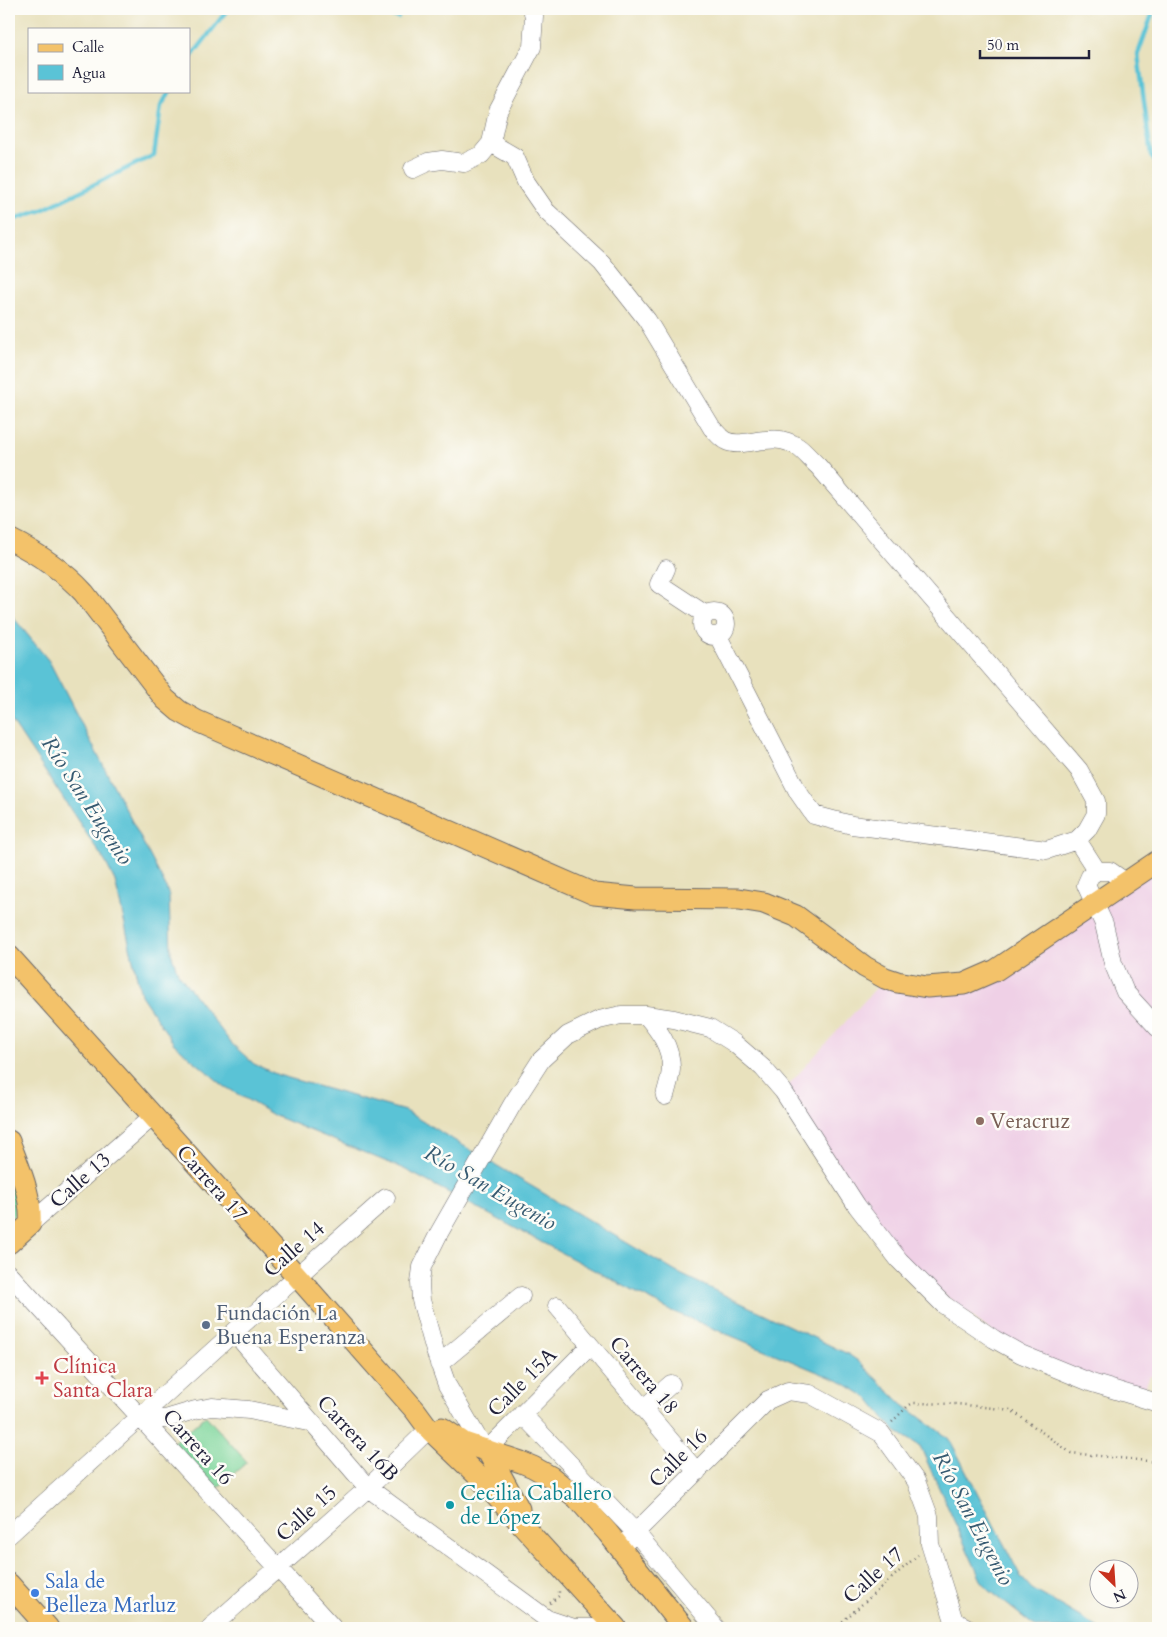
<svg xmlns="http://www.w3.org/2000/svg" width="1167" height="1637" font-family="Cardo,serif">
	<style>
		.built { fill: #efd0e6 }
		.green { fill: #7cd59a; stroke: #4f7c6a }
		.water { fill: #5ac3d6; stroke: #3e7288 }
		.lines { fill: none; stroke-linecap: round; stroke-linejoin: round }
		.stream { stroke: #5ac3d6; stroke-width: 4.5 }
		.minor-casing { stroke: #676568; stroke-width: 19 }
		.major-casing { stroke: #676568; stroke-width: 23 }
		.path { stroke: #676568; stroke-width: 2.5; stroke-dasharray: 1 4; stroke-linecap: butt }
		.minor { stroke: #fff; stroke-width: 18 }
		.major { stroke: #f3c26a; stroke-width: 21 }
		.education-dot { fill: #8d6e63; stroke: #fdfcf7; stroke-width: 2 }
		.service-dot { fill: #5c6f8a; stroke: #fdfcf7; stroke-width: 2 }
		.health-dot { fill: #e0444e; stroke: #fdfcf7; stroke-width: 2 }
		.culture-dot { fill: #0f9aa8; stroke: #fdfcf7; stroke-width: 2 }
		.shop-dot { fill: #3f7fe0; stroke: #fdfcf7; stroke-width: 2 }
		.labels { text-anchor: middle; stroke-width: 5; stroke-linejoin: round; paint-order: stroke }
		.education-label { font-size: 21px; fill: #785e54; stroke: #fdfcf7; text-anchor: start }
		.street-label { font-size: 21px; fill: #22223b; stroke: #fdfcf7 }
		.service-label { font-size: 21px; fill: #4e5e75; stroke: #fdfcf7; text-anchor: start }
		.health-label { font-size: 21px; fill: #be3a42; stroke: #fdfcf7; text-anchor: start }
		.culture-label { font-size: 21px; fill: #0d838f; stroke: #fdfcf7; text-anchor: start }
		.shop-label { font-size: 21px; fill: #366cbe; stroke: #fdfcf7; text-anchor: start }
		.water-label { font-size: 22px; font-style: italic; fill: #365a71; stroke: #fdfcf7 }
	</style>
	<rect width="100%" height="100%" fill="#fdfcf7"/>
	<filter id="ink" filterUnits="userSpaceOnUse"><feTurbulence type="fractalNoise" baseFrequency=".02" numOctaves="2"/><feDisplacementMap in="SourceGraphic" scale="10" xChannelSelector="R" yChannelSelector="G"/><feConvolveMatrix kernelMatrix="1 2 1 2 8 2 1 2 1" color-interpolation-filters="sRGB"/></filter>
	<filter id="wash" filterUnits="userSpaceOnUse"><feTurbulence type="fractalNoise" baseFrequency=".0096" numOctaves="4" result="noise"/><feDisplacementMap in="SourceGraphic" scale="20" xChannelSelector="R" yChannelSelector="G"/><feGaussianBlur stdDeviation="1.12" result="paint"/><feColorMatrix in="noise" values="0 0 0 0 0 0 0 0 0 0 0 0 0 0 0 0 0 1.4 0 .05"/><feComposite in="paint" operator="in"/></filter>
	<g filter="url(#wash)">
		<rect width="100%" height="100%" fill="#e8e1bd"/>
		<!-- built -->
		<path class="built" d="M1158,861v516l-8,-1 -10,22 -119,-44 -122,-94 -116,-169 102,-113 79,6z"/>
		<!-- green -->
		<path class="green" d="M9,1182l9,19 1,10 -10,10z
			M206,1416l41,46 -34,30 -42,-48z"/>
		<!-- water -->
		<path class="water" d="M9,612l40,49 116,224 4,11 2,57 7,20 53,70 23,21 24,11 127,36 271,161 172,82 10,7 45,44 44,32 4,5 70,135 11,12 67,39h-62l-48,-38 -8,-10 -61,-134 -26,-16 -26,-32 -24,-15 -177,-74 -263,-140 -129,-53 -51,-30 -50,-42 -33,-49 -26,-114 -9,-18 -97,-146z"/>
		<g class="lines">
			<!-- stream -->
			<path class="stream" d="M364,9l34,8
				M1154,9l-16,45 13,102 7,9
				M189,60l39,-51
				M9,221l33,-11 112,-55 7,-49 9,-15"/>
		</g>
	</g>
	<g filter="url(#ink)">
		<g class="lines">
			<defs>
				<path id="minor" d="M491,143l24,14 11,25 20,29 56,52 45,57 65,108c4,4 9,11 14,13 18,9 46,-12 72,6 7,5 13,13 20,19l261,304 17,31v13l-9,16 -10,10 -30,10 -195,-25 -38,-10 -16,-23 -80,-156
					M413,169l15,-7 14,-2 22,3 17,-8 10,-12 7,-32 34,-64 2,-31 -2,-7
					M666,569l-7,15 47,31
					M702 624a12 12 0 1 1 24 0a12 12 0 1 1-24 0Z
					M1077,840l20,31h13l17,12
					M1097,871l-7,5 -4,9 18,39 9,39 12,29 33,36
					M646,1015c13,16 25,31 25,53 0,9 -4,19 -6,28
					M30,1224l122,-107
					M9,1274l324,354
					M557,1306l140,166
					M234,1332l134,156 179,131 27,9h19
					M590,1346l-103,104 -11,-15 -29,-50 -12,-34 -14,-51 -1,-17 2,-16 17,-34 73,-128 29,-45 27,-25 31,-15 22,-5h25l28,4 36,9 24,15 29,25 20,23 74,115 42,54 45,45 50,34 27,15 71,29 66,20
					M439,1364l82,-68
					M643,1409l28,-25
					M522,1414l114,119 80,95
					M140,1417l25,2 30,-9 17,-3 37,3 64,13
					M9,1535l225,-203 152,-134
					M620,1548l148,-148 20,-9 22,3 71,39 35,48 13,35 1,28 24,77 14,7
					M210,1628l158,-140 61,-59"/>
				<path id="major" d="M9,539c28,14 54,31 75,54l81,106 14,12 18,10 397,173 42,4 103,1 25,4 32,13 69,51 20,11 12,4 30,5 37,-3 32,-14 162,-109
					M9,956l288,320 118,134 14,19 48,46 139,153
					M9,1141c10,27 23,54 21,83l-21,19
					M442,1428l22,15 57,19 12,5 18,10 26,21 31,35 76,95
					M487,1450l32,59
					M9,1584l39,44"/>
			</defs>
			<!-- minor casing -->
			<use href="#minor" class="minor-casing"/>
			<!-- major casing -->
			<use href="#major" class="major-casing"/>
			<!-- path -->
			<path class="path" d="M892,1422l16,-16 5,-3 44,1 54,6 60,43 87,9
				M550,1603l9,-7v-6
				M835,1628l83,-73"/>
			<!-- minor -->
			<use href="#minor" class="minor"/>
			<!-- major -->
			<use href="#major" class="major"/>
		</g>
	</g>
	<!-- markers -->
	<circle class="education-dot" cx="980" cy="1121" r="5"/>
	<circle class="service-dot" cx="206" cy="1325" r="5"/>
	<path class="health-dot" d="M39.5 1370.5h5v5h5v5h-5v5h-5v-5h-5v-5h5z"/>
	<circle class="culture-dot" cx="450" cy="1505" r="5"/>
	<circle class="shop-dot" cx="35" cy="1593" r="5"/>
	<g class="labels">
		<!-- education labels -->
		<g class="education-label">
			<text x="990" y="1128">Veracruz</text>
		</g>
		<!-- street labels -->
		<g class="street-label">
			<text transform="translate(80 1180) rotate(-41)" y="7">Calle 13</text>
			<text transform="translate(212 1183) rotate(48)" y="7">Carrera 17</text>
			<text transform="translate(294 1249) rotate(-41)" y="7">Calle 14</text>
			<text transform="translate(644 1375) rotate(50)" y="7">Carrera 18</text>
			<text transform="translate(522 1382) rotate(-45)" y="7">Calle 15A</text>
			<text transform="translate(358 1438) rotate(47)" y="7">Carrera 16B</text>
			<text transform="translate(198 1447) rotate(48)" y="7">Carrera 16</text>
			<text transform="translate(678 1458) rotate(-45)" y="7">Calle 16</text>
			<text transform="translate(306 1513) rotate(-42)" y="7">Calle 15</text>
			<text transform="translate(873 1575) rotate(-42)" y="7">Calle 17</text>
		</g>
		<!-- service labels -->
		<g class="service-label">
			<text x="216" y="1320">Fundación La<tspan x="216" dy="24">Buena Esperanza</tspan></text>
		</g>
		<!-- health labels -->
		<g class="health-label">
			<text x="53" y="1373">Clínica<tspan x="53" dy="24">Santa Clara</tspan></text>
		</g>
		<!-- culture labels -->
		<g class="culture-label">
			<text x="460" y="1500">Cecilia Caballero<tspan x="460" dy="24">de López</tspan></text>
		</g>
		<!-- shop labels -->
		<g class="shop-label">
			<text x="45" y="1588">Sala de<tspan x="45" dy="24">Belleza Marluz</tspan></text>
		</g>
		<!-- water labels -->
		<g class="water-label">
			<text transform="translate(88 800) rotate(57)" y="8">Río San Eugenio</text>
			<text transform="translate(491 1187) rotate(30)" y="8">Río San Eugenio</text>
			<text transform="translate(974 1518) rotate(62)" y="8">Río San Eugenio</text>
		</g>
	</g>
	<!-- margin -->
	<rect width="1167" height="1637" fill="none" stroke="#fdfcf7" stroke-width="30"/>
	<!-- legend -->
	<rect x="28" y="28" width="162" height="65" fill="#fdfcf7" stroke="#a5a5ac"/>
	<rect x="38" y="44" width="25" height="8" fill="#f3c26a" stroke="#a5a5ac"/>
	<text x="72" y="52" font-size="15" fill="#22223b">Calle</text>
	<rect x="38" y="65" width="25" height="15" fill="#5ac3d6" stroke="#a5a5ac"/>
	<text x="72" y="78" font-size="15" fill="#22223b">Agua</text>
	<!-- north arrow -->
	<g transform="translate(1114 1584) rotate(155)"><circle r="24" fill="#fdfcf7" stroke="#a5a5ac"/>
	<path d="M0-4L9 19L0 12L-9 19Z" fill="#c8321e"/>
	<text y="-8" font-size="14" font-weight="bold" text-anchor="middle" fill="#22223b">N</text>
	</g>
	<!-- scale -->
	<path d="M980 50v8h109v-8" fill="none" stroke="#22223b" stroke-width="2.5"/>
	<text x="987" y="50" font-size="15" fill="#22223b" stroke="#fdfcf7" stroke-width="4" paint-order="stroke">50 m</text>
</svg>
